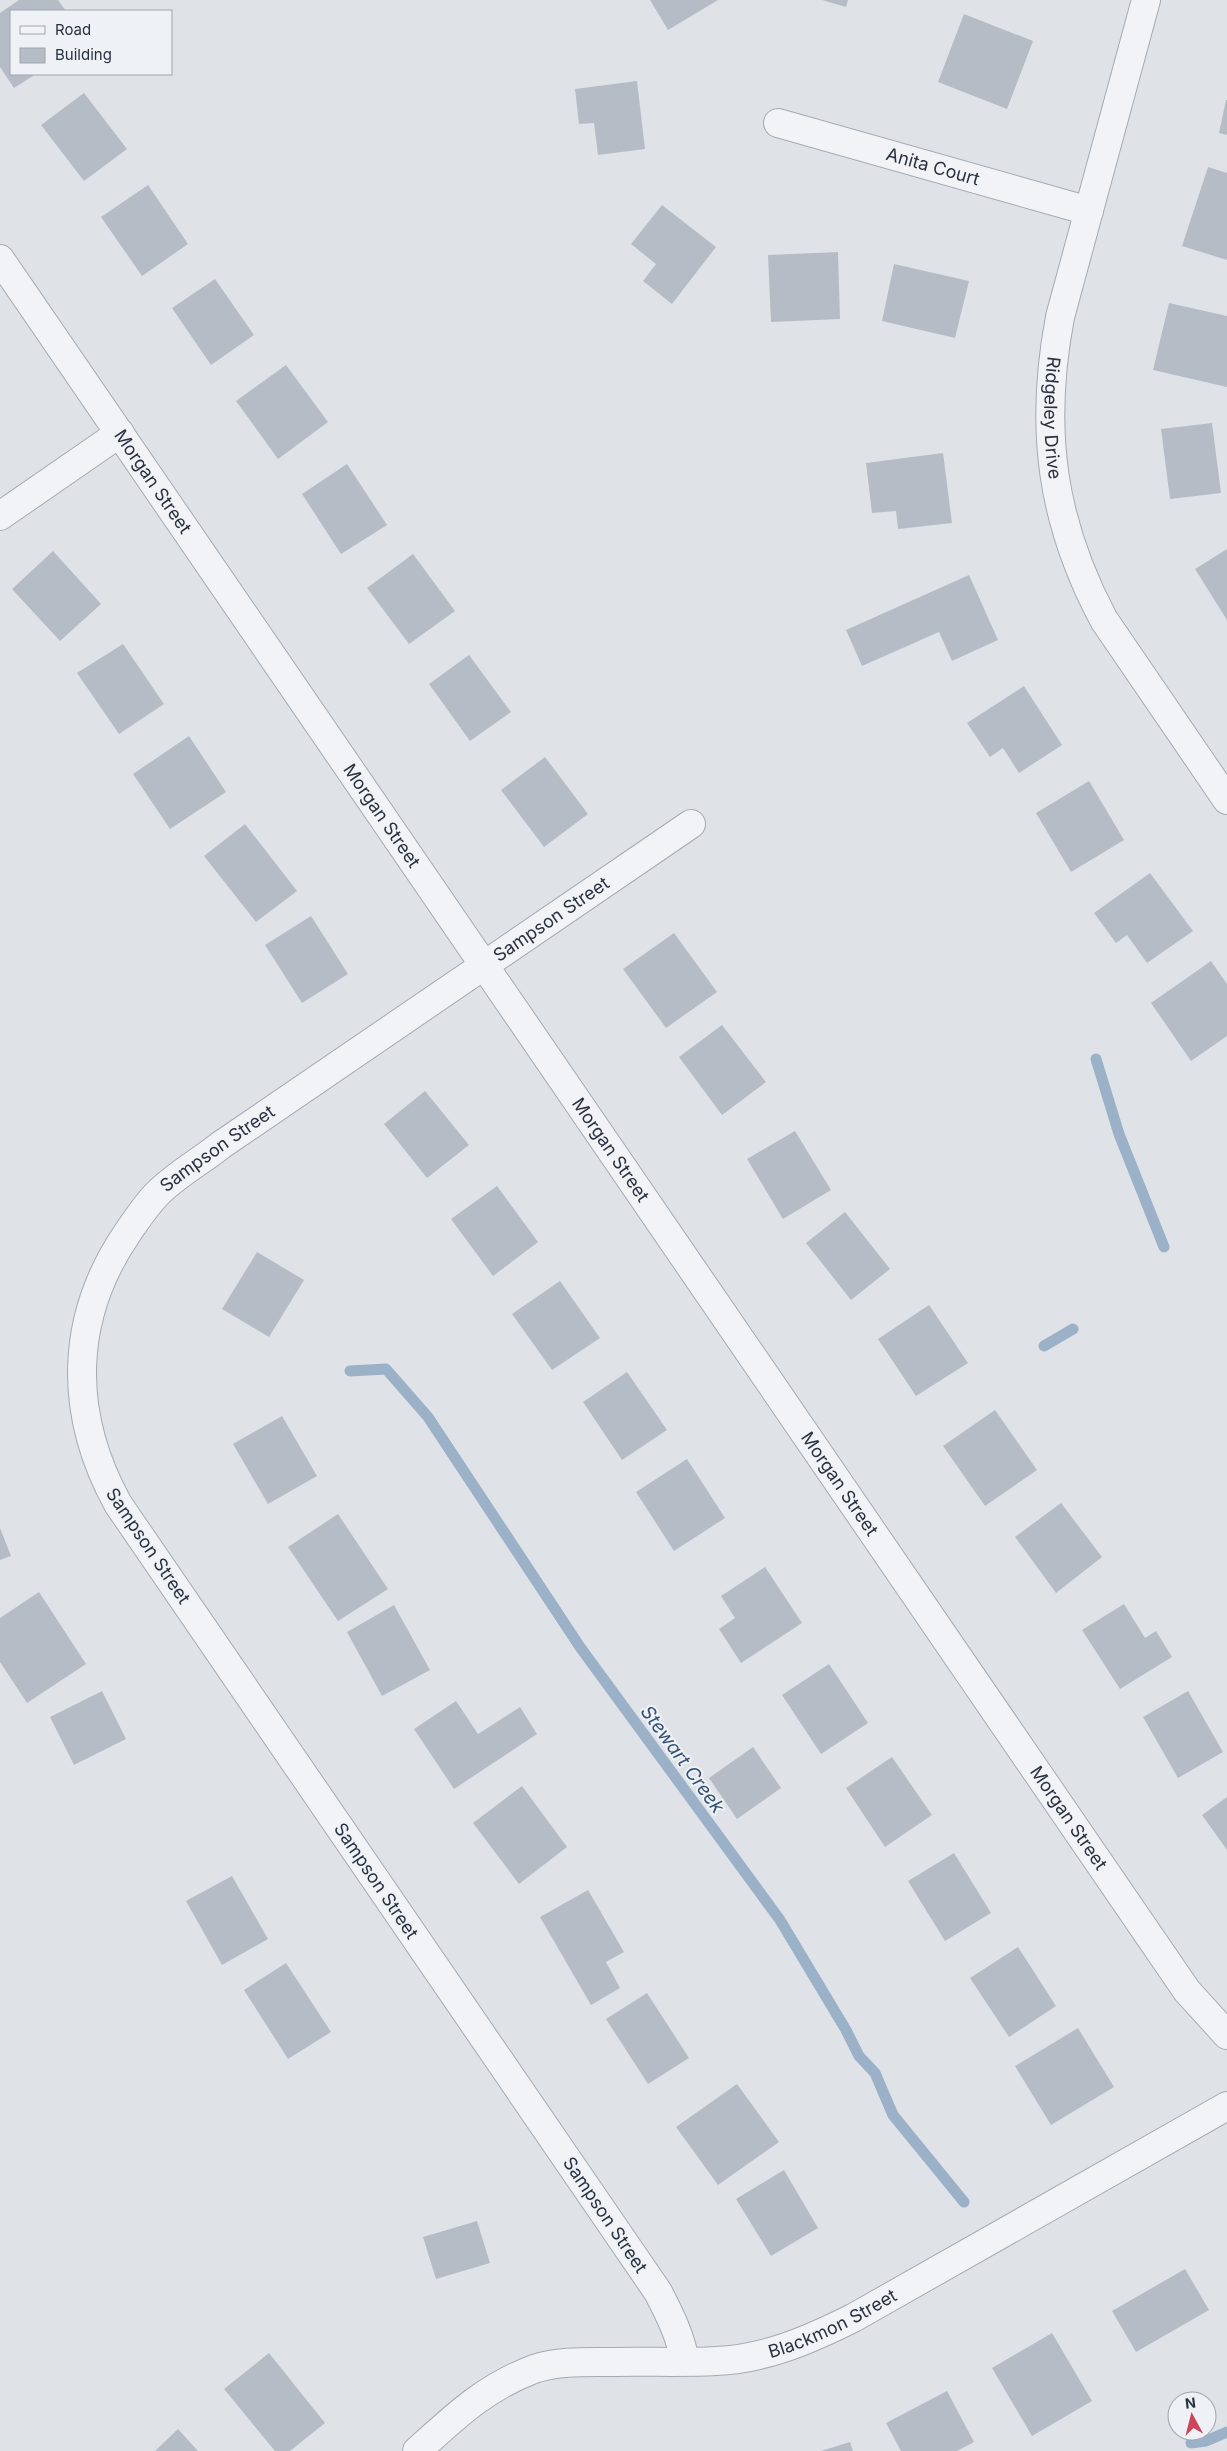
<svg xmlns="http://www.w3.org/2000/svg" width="1227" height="2451" font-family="Inter,sans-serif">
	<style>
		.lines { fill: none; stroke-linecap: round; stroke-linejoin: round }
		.stream { stroke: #9ab1c8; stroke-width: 11 }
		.building { fill: #b6bcc5 }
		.minor-casing { stroke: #a4aab2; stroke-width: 30 }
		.minor { stroke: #f2f3f6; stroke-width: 28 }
		.labels { text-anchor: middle; stroke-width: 4; stroke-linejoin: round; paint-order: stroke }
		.street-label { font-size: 18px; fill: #28313f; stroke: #eef2f6 }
		.water-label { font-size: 19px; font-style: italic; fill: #335072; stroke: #eef2f6 }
	</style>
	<rect width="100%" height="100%" fill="#dfe3e8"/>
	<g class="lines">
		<!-- stream -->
		<path class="stream" d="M1096,1059l23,75 45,113
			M1044,1346l29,-17
			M350,1371l36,-2 42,48 152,230 200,273 66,110 13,26 16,17 18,42 71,87
			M1191,2443l15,-2 21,-9"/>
	</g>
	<!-- building -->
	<path class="building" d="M19,0h39l8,11h-55v63h25l-22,14 -14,-21v-54z
		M650,0h68l-50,30z
		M822,0h26l-2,7z
		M964,14l69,27 -26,68 -69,-27z
		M637,81l8,68 -47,6 -4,-32 -15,1 -4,-35z
		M84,93l43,56 -43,32 -43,-56z
		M1226,100h1v35l-8,-2z
		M1208,167l19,6v87l-45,-14z
		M148,185l40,59 -46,32 -41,-59z
		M662,205l54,42 -44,57 -29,-23 13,-17 -25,-20z
		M838,252l2,67 -69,3 -3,-67z
		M894,264l75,17 -14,57 -73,-17z
		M215,279l39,56 -43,30 -39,-57z
		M1169,303l58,13v71l-74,-17z
		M286,365l42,57 -50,37 -42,-58z
		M1212,423l9,70 -51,6 -9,-70z
		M943,453l9,70 -54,6 -2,-18 -24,2 -6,-50z
		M347,464l40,61 -46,29 -39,-60z
		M1227,549v71l-32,-51z
		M53,551l48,53 -41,37 -48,-52z
		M413,554l42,57 -46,33 -42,-56z
		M969,575l29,65 -46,21 -13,-29 -77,34 -16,-36z
		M123,644l41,60 -45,30 -42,-61z
		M469,655l42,57 -41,29 -41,-57z
		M1024,686l38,59 -43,28 -16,-25 -13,9 -23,-34z
		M189,736l37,56 -56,37 -37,-55z
		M545,757l43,57 -44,33 -43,-57z
		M1089,781l35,59 -53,32 -35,-59z
		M245,824l52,67 -41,31 -52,-66z
		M1150,873l43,58 -46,32 -20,-28 -11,8 -22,-30z
		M311,916l37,58 -46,29 -37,-58z
		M674,933l43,59 -51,36 -43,-59z
		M1211,961l16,23v52l-36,25 -40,-58z
		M722,1025l44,57 -44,33 -43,-58z
		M425,1091l44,54 -42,33 -43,-54z
		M795,1131l36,59 -48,29 -36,-60z
		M497,1186l41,56 -45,34 -42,-57z
		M845,1212l45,57 -39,31 -45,-57z
		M257,1252l47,28 -35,57 -47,-28z
		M560,1281l40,57 -48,32 -40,-56z
		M929,1305l39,58 -52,33 -38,-57z
		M627,1372l40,58 -45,30 -39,-58z
		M995,1410l42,60 -52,36 -42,-60z
		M282,1416l35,60 -49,28 -35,-60z
		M687,1459l38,59 -51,33 -38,-59z
		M1061,1503l41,54 -46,36 -41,-56z
		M338,1514l50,75 -50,32 -50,-74z
		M0,1528l11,28 -11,4z
		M765,1567l37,56 -61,40 -22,-34 16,-11 -14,-22z
		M39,1592l47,72 -59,39 -27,-41v-44z
		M1124,1604l21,34 11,-7 16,26 -52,32 -38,-59z
		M394,1605l36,65 -48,26 -35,-64z
		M829,1664l39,59 -47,31 -39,-59z
		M102,1691l24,48 -52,26 -24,-48z
		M1188,1691l35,61 -45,26 -35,-61z
		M456,1701l22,33 42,-27 17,27 -83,55 -40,-60z
		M753,1747l28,41 -44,31 -28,-41z
		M892,1757l40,58 -47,32 -39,-59z
		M522,1786l45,61 -48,37 -46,-61z
		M1227,1797v53l-25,-35z
		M954,1853l37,60 -46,28 -37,-60z
		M232,1876l36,63 -46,26 -36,-64z
		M588,1890l36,62 -18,10 14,26 -29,17 -51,-88z
		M1018,1947l38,59 -47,31 -39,-59z
		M286,1963l45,69 -43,27 -44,-69z
		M647,1993l42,65 -41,26 -42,-65z
		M1078,2028l36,59 -63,38 -36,-59z
		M737,2084l42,58 -61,43 -42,-58z
		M784,2170l34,58 -47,28 -35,-57z
		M477,2221l13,42 -54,16 -13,-42z
		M1185,2269l24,41 -73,42 -24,-41z
		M1052,2333l40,68 -60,35 -40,-68z
		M269,2353l56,70 -35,28h-15l-51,-62z
		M947,2391l27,51 -17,9h-56l-15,-28z
		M178,2429l20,22h-43z
		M850,2442l3,9h-32z"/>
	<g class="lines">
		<defs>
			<g id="minor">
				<path id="s1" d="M1146,0l-86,317c-21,111 -9,204 44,303l123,180"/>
				<path id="s2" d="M778,123l311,88"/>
				<path id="s3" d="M0,259l1187,1732 40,44"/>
				<path d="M0,516l120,-83"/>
				<path id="s4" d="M685,2361c-5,-26 -15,-46 -27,-69l-540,-788c-50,-91 -49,-186 10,-272 9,-13 18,-27 30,-39 18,-18 43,-32 63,-48l470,-321"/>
				<path id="s5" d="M417,2451c39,-35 67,-63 117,-82 24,-8 51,-7 76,-7 35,-1 71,1 106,-1 49,-2 93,-21 137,-43l374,-212"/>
			</g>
		</defs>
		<!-- minor casing -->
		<use href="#minor" class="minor-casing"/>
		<!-- minor -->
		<use href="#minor" class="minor"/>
	</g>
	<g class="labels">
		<!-- street labels -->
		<g class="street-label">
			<text dy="6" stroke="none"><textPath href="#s2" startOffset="161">Anita Court</textPath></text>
			<text dy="6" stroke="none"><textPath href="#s1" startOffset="430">Ridgeley Drive</textPath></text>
			<text dy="6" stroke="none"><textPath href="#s3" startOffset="270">Morgan Street</textPath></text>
			<text dy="6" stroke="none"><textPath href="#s3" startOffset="675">Morgan Street</textPath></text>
			<text dy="6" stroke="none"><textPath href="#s4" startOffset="1846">Sampson Street</textPath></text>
			<text dy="6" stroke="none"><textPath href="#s4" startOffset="1441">Sampson Street</textPath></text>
			<text dy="6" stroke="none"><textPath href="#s3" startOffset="1080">Morgan Street</textPath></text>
			<text dy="6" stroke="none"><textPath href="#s3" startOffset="1485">Morgan Street</textPath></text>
			<text transform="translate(148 1546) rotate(56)" y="6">Sampson Street</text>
			<text dy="6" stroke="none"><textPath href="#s3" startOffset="1890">Morgan Street</textPath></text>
			<text transform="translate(376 1881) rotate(56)" y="6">Sampson Street</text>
			<text transform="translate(605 2215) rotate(56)" y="6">Sampson Street</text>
			<text dy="6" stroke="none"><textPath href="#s5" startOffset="450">Blackmon Street</textPath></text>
		</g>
		<!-- water labels -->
		<g class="water-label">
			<text transform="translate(683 1759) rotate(54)" y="7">Stewart Creek</text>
		</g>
	</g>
	<!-- legend -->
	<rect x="10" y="10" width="162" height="65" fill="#eef2f6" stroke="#9fa5ad"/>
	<rect x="20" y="26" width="25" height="8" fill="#f2f3f6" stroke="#9fa5ad"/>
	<text x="55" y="35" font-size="15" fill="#28313f">Road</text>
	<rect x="20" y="48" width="25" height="15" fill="#b6bcc5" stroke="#9fa5ad"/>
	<text x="55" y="60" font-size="15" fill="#28313f">Building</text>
	<!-- north arrow -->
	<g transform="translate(1192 2416) rotate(353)"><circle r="24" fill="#eef2f6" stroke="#9fa5ad"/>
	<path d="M0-4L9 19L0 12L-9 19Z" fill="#cc455b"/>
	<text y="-8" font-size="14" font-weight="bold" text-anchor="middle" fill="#28313f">N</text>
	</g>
</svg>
